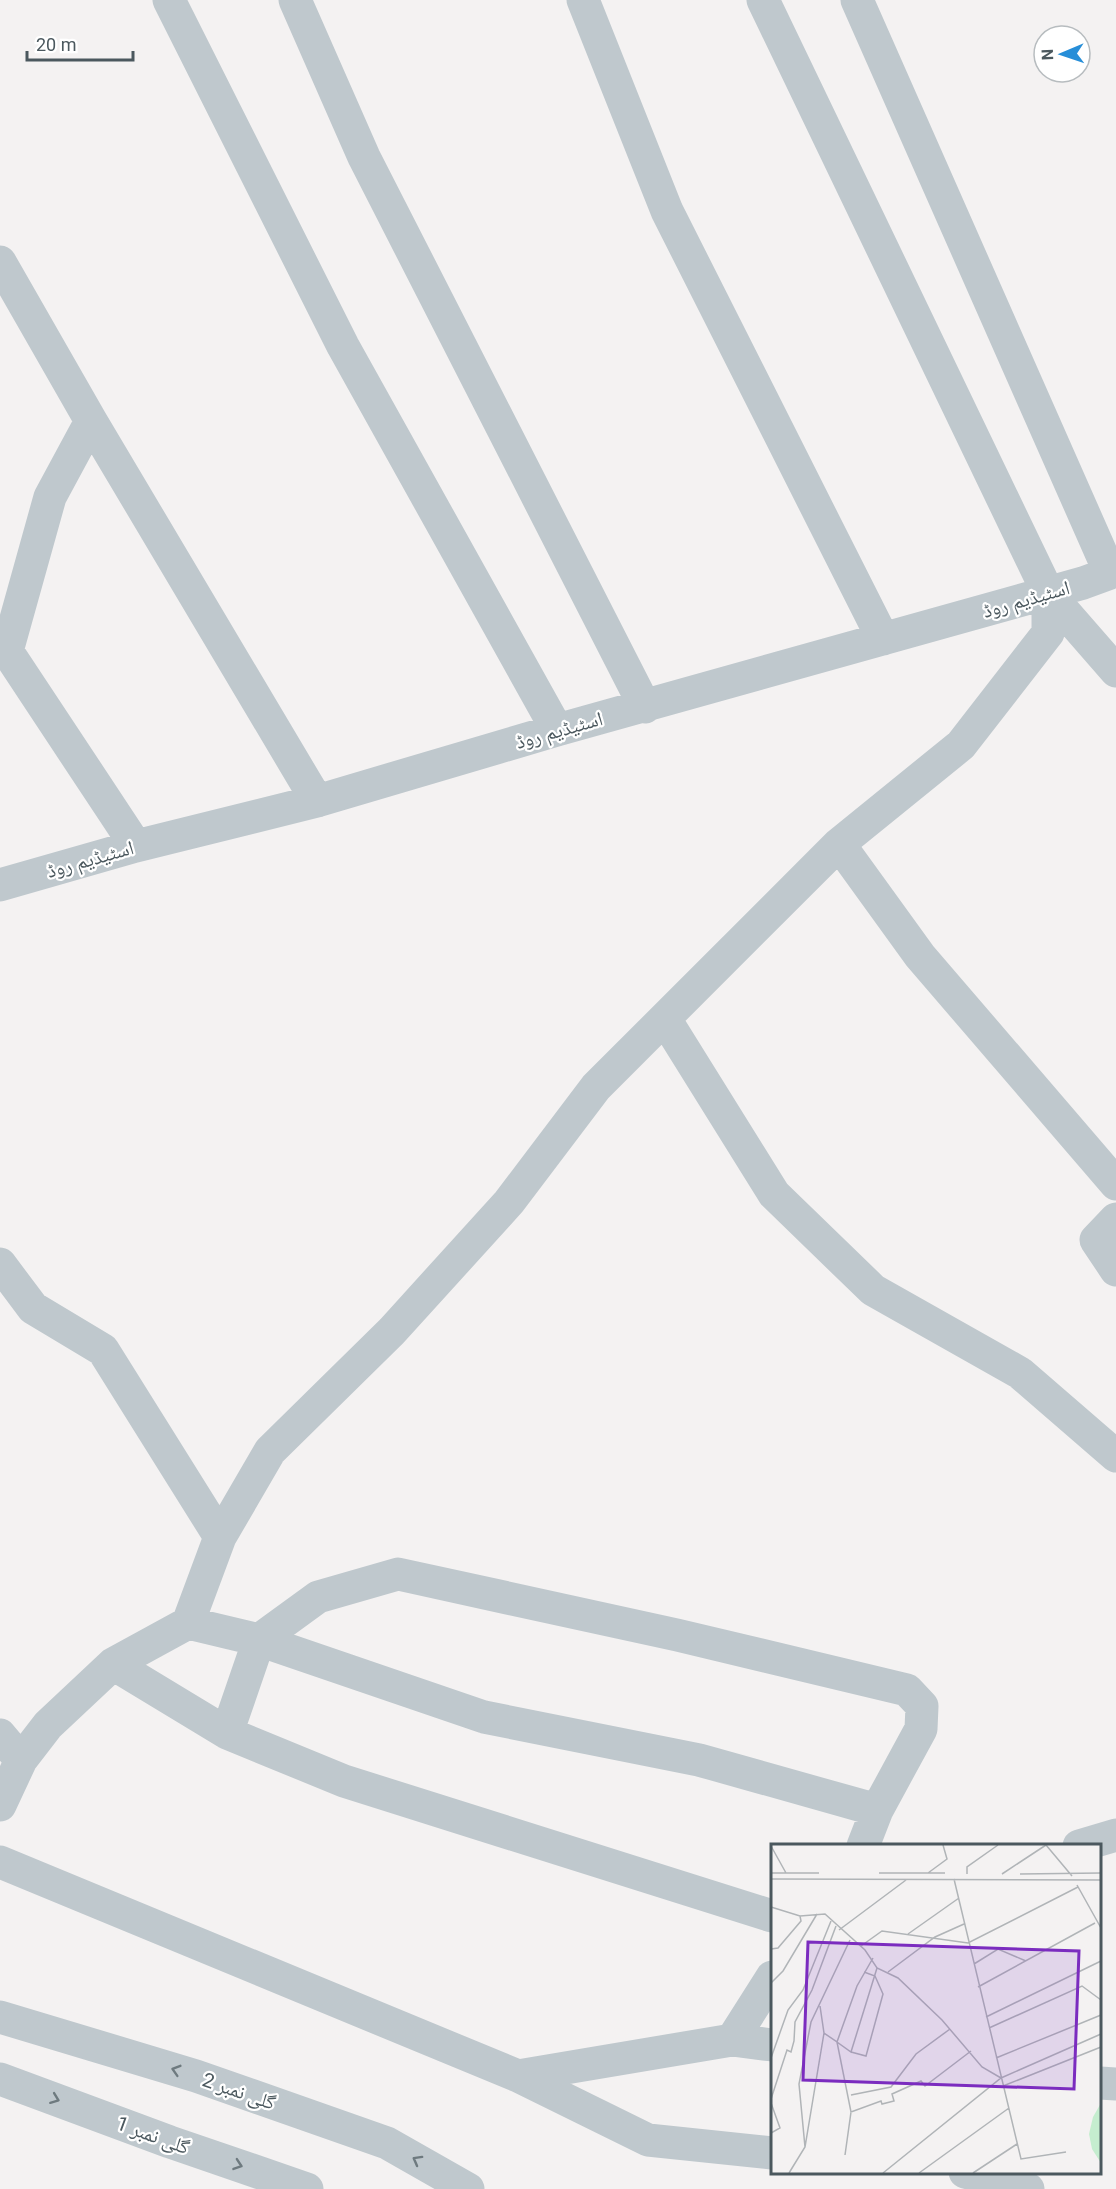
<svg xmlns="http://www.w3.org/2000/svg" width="1116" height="2189" font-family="Roboto,'Noto Naskh Arabic',sans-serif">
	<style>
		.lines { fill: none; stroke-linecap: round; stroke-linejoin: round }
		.minor { stroke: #bfc8cd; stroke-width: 33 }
		.oneway { stroke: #6e7a7f }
		.labels { text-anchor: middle; stroke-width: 4.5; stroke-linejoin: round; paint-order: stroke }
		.street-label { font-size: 20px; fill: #4b585e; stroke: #fff }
		.inset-road { fill: none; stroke: #b0b4b7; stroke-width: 1.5 }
		.view { fill: #7b2cbf; fill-opacity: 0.15; stroke: #7b2cbf; stroke-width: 3 }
		.inset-edge { fill: none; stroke: #4b585e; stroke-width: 3 }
	</style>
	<rect width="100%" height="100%" fill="#f4f2f2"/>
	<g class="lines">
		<!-- minor -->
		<path class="minor" d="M169,0l174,346 214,384
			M295,0l69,157 281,550
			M583,0l84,211 216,428
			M763,0l285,593 68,78
			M857,0l253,573
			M0,262l91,159 226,380
			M91,421l-41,76 -43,154 129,195
			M839,844l81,112 196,228
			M0,885l136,-39 181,-45 240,-71 526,-147 33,-12
			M665,1019l109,175 99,96 147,83 96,83
			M1116,1219l-20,21 20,30
			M0,1264l33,44 70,42 117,187
			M188,1623l71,17 225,77 215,43 178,50 -14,36
			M113,1664l114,69 117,48 428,135
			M227,1733l32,-93 59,-43 80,-23 279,61 230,55 15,16 -1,23 -44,81
			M0,1735l21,25
			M0,1805l21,-45 27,-35 65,-61 75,-41 32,-86 50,-86 122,-120 117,-129 87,-115 243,-243 122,-99 87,-112v-40
			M1079,1846l37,-11
			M0,1862l518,214 130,64 124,13
			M0,2017l196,59 191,67 81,46
			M732,2040l40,5
			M518,2076l214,-36 40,-63
			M0,2079l170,63 137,47
			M1100,2083l16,1
			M965,2172l63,17"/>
	</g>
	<!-- one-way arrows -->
	<defs><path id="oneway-chevron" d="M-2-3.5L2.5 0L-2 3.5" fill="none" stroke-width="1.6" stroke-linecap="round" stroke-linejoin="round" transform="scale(1.5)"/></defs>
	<g class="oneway">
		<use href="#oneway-chevron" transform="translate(176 2070) rotate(-163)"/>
		<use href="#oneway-chevron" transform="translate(55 2099) rotate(21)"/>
		<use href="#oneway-chevron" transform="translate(417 2160) rotate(-151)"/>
		<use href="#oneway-chevron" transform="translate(238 2165) rotate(19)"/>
	</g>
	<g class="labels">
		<!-- street labels -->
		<g class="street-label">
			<text transform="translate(1026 599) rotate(-16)" y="7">اسٹیڈیم روڈ</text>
			<text transform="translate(559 730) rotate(-16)" y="7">اسٹیڈیم روڈ</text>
			<text transform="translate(90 859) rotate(-16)" y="7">اسٹیڈیم روڈ</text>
			<text transform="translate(239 2091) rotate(19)" y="7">گلی نمبر 2</text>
			<text transform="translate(153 2135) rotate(20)" y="7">گلی نمبر 1</text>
		</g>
	</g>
	<!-- overview -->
	<g transform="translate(771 1844)">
		<rect width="330" height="330" fill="#f4f2f2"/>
		<path d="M330,259v60l-9,-14 -3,-15 4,-17z" fill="#c5edcf"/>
		<path class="inset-road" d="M275,1l26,31M0,2l15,27M0,29h48M108,29h66M157,29l19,-14 -4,-14M196,30v-7l31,-22M231,30l44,-29M249,30l81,-1M0,35l330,1M183,35l67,280 45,-7M306,41l24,43M0,63l29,9 25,-2 40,36 12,18 21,10 44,42 40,47 19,11M68,86l67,-50M137,90l51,-36M90,102l21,-15 86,12 110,-56M0,105l7,-1 23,-27 -1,-5M102,114l-16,28 -20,56 14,10 26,-84M203,120l24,-15 28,12M117,128l47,-35 29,-13M0,139l12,-12 34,-57M207,143l117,-64M49,162l4,27 13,9 14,70 30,-11 1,3 12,-3 -2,-7 29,-13 4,5 46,-35M215,173l115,-56M218,184l93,-42 19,14M80,208l15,4 17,-62 -8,-18 -11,-4M0,214l17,-48 15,-20 28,-69M225,214l105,-43M232,242l98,-39M80,251l40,-8 25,-33 34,-25M0,255l16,-49 4,2 3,-11 1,-19 17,-32 24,-64M0,259l9,25 -9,5M34,303l-6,-63 12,-62 39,-82M74,311l6,-43M18,329l16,-26 19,-114M112,329l118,-95 100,-44M148,329l90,-65M202,329l44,-29"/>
		<path class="view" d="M37,98l271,9 -5,138 -271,-9z"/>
		<rect width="330" height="330" class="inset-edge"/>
	</g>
	<!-- north arrow -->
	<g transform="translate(1062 54) rotate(268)"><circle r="28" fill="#ffffff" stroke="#b7bcbf" stroke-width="1.5"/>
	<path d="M0-4.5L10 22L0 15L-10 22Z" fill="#278ed8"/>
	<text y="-9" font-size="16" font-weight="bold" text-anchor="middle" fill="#4b585e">N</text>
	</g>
	<!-- scale -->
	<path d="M27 51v9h106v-9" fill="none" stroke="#4b585e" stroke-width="3"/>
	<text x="36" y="51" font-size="18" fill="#4b585e" stroke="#ffffff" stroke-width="4.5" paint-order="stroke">20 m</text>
</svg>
